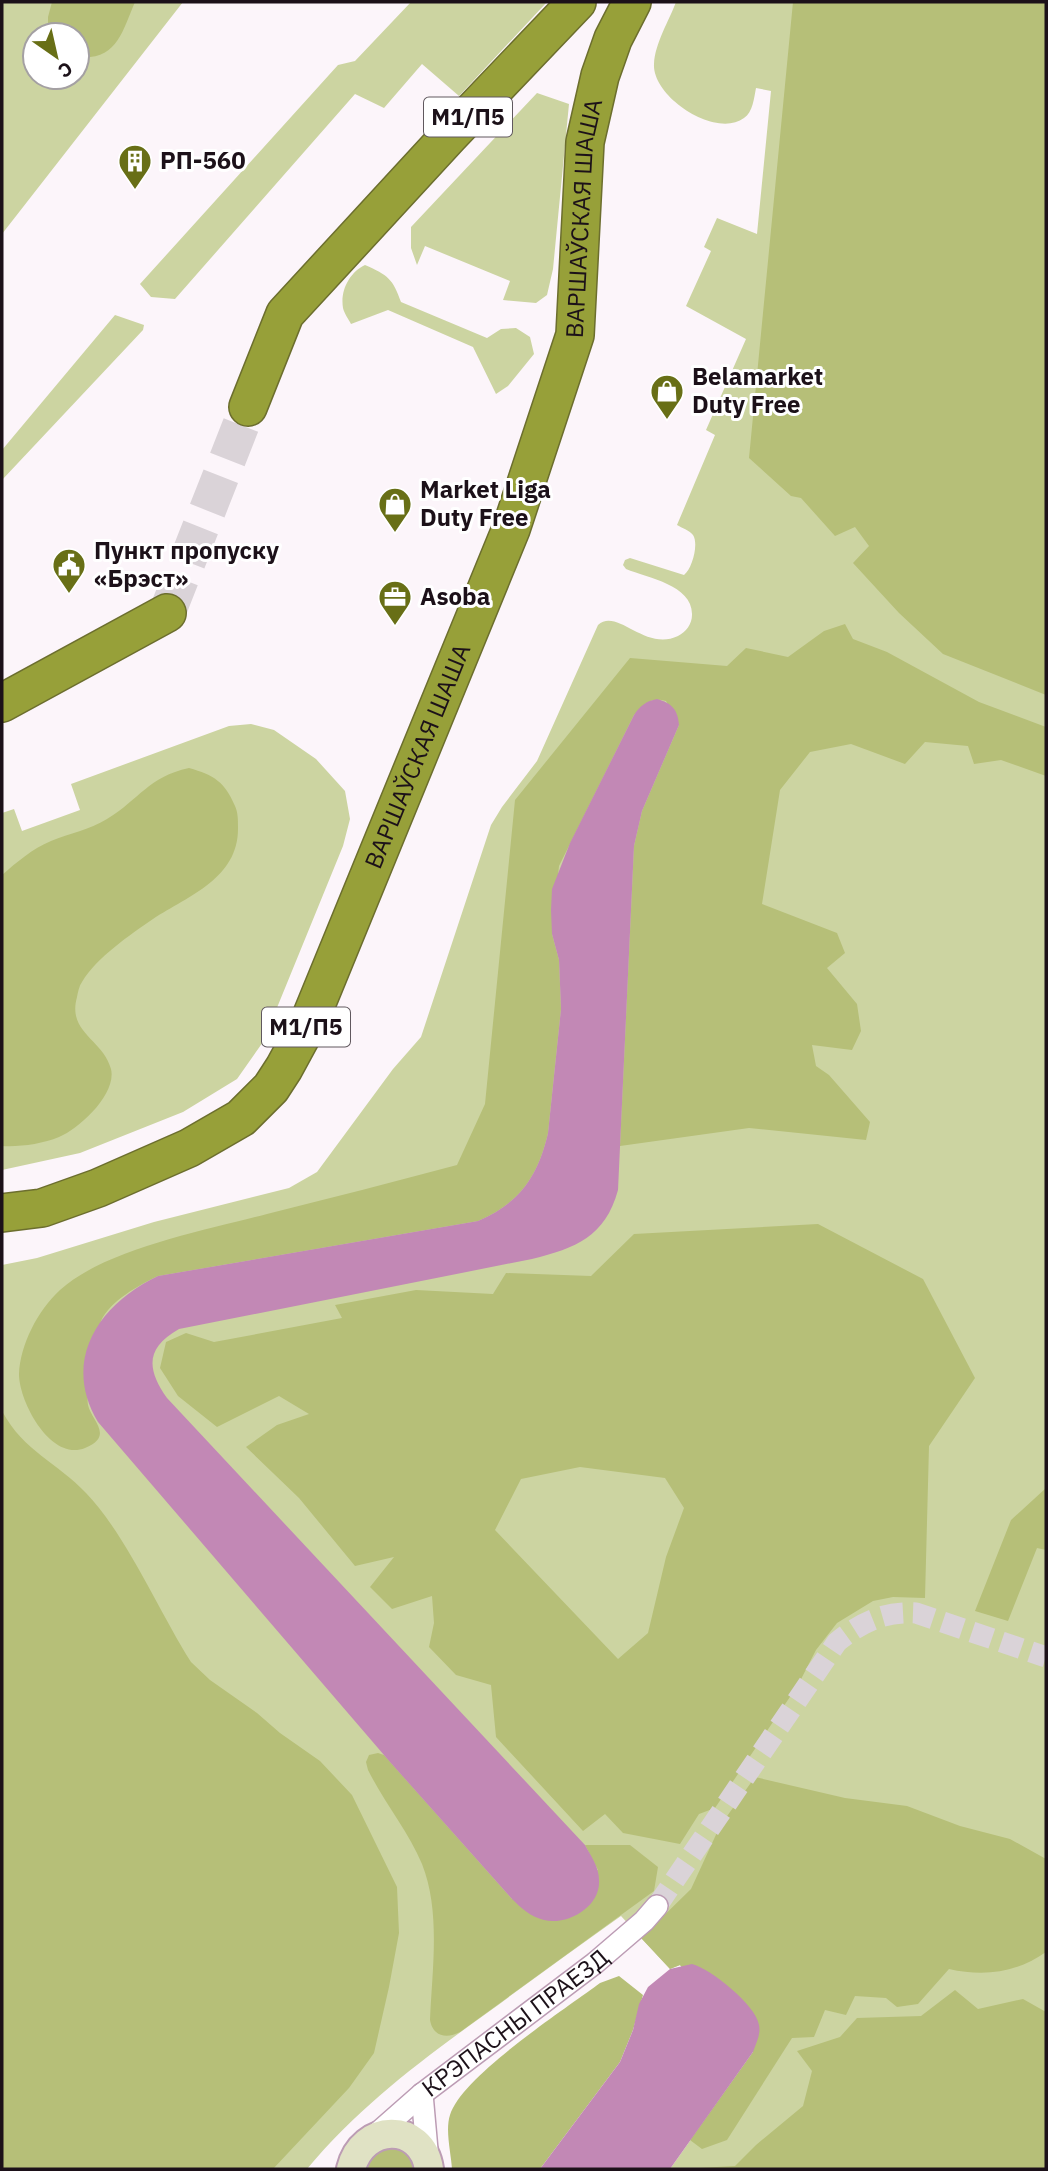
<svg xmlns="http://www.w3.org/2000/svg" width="1048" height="2171" font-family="'IBM Plex Sans',sans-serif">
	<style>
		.green { fill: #ccd4a1; fill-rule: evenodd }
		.forest { fill: #b6bf78; fill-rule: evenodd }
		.water { fill: #c288b5 }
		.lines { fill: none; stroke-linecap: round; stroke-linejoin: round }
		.street-tunnel { stroke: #dad3d8; stroke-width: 21; stroke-dasharray: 21 10; stroke-linecap: butt }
		.highway-tunnel { stroke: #dad3d8; stroke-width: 37; stroke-dasharray: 37 18; stroke-linecap: butt }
		.street-casing { stroke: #bc9cb4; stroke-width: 24 }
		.secondary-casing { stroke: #bc9cb4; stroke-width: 32 }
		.highway-casing { stroke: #6c6e2e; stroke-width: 40 }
		.street { stroke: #fff; stroke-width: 21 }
		.secondary { stroke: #e0e2c4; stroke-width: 28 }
		.highway { stroke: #97a039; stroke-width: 37 }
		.labels { text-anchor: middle; stroke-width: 6; stroke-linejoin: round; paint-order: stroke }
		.shield { fill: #fff; stroke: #60585e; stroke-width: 2 }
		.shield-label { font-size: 23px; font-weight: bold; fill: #1c1119 }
		.poi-label { font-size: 24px; font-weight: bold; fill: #1c1119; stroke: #fff; text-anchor: start }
		.street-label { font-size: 24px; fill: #1c1119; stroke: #fff }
	</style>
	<rect width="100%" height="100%" fill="#fcf5fa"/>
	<!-- green -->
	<path class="green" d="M2,2h181l-181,232zM35,35h42v42h-42z
		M411,2h136l-88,94 -37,-32 -38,44 -29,-14 -180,205 -24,-2 -11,-13 198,-219 17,-4z
		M676,2h370v2167h-376l83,-117 -73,-87 -10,4 -49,-53c-45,32 -89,64 -134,97 -67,48 -127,93 -180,156h-305v-904l35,-7 117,-36 135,-34 28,-16 76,-103 28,-32 70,-212 11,-18 35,-46 61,-136c19,-18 47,27 80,11 8,-4 14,-12 14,-21 1,-30 -44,-37 -66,-46l-3,-4 2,-5 5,-2 54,17c8,-6 15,-31 9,-40 -4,-5 -11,-7 -16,-10l38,-90 -9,-5 40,-91 -60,-33 25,-55 -7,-4 13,-29 40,16 14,-143 -15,-3c-2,10 -3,24 -12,30 -28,21 -92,-21 -90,-54 1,-21 15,-43 22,-62z
		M537,93l32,11 -16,165 -6,26 -11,8 -33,-3 7,-19 -85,-35 -8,19 -6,-17v-21z
		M365,265c23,10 28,14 36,37l86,36 14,-9 15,-1 14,9 4,17 -26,32 -12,8 -23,-47 -85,-37 -37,14c-2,-4 -7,-11 -8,-16 -3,-18 7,-36 22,-43z
		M115,315l29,10 -1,5 -141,150v-30z
		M251,724l23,6 42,29 29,32 5,28 -7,27 -80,196 -26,37 -54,33 -103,41 -78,17v-357l12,-4 8,22 58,-21 -9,-26 158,-58z"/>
	<!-- forest -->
	<path class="forest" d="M52,2h83c-13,30 -18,59 -58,55v-22h-29v-18z
		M793,2h253v693l-103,-41 -44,-41 -46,-50 16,-17 -14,-19 -20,9 -34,-38 -10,-2 -42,-38z
		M845,624l8,15 34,13 92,50 67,25v49l-45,-16 -27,4 -6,-18 -43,-4 -20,22 -54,-20 -41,8 -30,38 -18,114 75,29 8,20 -18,15 30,36 4,27 -9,19 -40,-5 4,21 13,9 41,47 -4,18 -117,-12 -129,18 14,-300 8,-35 37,-86 -13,-24c-16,-4 -21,3 -32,14l-75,151 -7,68 7,26 2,49 -13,124c-10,43 -28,70 -70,88l-320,55c-19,9 -48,25 -57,45 -6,14 -5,33 -7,48 -2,10 -8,26 -6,36 3,15 27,31 -3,43 -34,14 -66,-46 -66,-74 1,-29 19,-64 41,-84 45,-41 147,-60 207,-76 63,-16 127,-32 190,-49l28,-61 30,-304 115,-142 97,8 19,-18 42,9 36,-26z
		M189,768c25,7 36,14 46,38 3,7 3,13 3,21 1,51 -48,68 -85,92 -23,16 -56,38 -71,63 -3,4 -4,10 -5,15 -10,36 26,42 34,72 6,25 -32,60 -52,68 -17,7 -39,10 -57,9v-271c15,-13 30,-26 49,-34 19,-8 38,-11 56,-22 33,-20 41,-42 82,-51z
		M818,1224l105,55 52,99 -46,68 -4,152 -32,-1 -20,4 -36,22 -21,27 -18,35 -83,123 -16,6 -19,30 -57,-11 -18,-19 -22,17 -87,-94 -5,-52 -35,-10 -27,-28 5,-24 -2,-27 -40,13 -22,-22 24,-30 -39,9 -56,-68 -53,-51 31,-22 32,-11 -30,-18 -62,31 -39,-31 -18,-28 6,-26 20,-9 28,9 128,-24 -7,-13 81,-15 77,4 13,-21 85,3 43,-42zM580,1467l85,11 19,30 -18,49 -18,76 -30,26 -123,-129 26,-51z
		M2,1411c22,41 55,51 84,82 41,43 72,117 105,169l19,18 47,33 23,20 40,28 32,34 45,92 2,46 -10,54 -15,66 -25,35 -76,81h-271z
		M1046,1488v62l-9,-2 -29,73 -33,-10 36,-91z
		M378,1753l6,2 128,144 86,-29 -13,-25h45l28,22 -4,24 -194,141c-13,7 -27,5 -30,-12 2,-50 11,-108 -8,-156 -14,-33 -38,-62 -54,-94l-2,-8 3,-7z
		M755,1777l90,21 62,8 53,20 50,13 36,20v93c-30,21 -62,25 -97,17l-31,35 -21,3 -11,-9 -31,-2 -9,19 -21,-5 -11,27 -22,1 -65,102 -25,9 -12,-9 63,-88 -73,-87 -10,4 -29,-31 50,-49 29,-63z
		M619,1976l24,19 -10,35 -13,32 -80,107h-88c-1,-16 -7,-39 -2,-54 12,-39 114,-105 150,-132z
		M955,1990l23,19 45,-10 23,13v157h-365l54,-3 21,-21 47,-39 9,-35 -15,-20 43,-14 17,-19 64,-2z
		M400,2141l22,28h-65l2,-8z"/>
	<!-- water -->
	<path class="water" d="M657,699c15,4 21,11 22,26l-37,86 -8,35 -16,344c-13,47 -42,58 -86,69l-353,70c-33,19 -33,39 -12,69l418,447c6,11 14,22 14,35 2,27 -32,46 -55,40 -13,-3 -23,-12 -32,-21l-122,-137 -292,-340c-37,-62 1,-118 60,-146l320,-55c42,-18 60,-45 70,-88l13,-124 -2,-49 -7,-26 -1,-24 1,-21 18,-46 64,-128c6,-9 12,-14 23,-16z
		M692,1964c19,5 64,41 67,61 2,10 -3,18 -6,27l-83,117h-130l80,-107 13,-32 6,-26 9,-17 22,-18z"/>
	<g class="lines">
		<!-- street-tunnel -->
		<path class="street-tunnel" d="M657,1906l180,-264c24,-20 48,-31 79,-29l130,44"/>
		<!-- highway-tunnel -->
		<path class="highway-tunnel" d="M167,613l81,-206"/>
		<defs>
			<g id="street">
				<path d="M422,2094l6,67"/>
				<path id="s1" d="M372,2138l50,-44 173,-131 49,-42 13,-15"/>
			</g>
			<path id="secondary" d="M351,2169c11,-46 71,-48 78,0"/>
			<g id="highway">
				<path d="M248,407l37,-93 164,-178 128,-134"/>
				<path d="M2,703l165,-90"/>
				<path id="s2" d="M2,1213l40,-5 56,-20 91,-40 52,-30 30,-30 13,-20 25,-46 202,-493 64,-194 10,-193 15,-66 13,-37 19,-37"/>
			</g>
		</defs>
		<!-- street casing -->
		<use href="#street" class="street-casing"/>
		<!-- secondary casing -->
		<use href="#secondary" class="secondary-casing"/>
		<!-- highway casing -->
		<use href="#highway" class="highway-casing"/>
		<!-- street -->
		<use href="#street" class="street"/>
		<!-- secondary -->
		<use href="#secondary" class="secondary"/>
		<!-- highway -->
		<use href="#highway" class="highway"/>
	</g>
	<!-- icons -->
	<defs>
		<symbol id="building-pin" viewBox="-11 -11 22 30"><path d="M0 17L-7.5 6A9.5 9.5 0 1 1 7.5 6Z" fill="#686f16" stroke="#fff"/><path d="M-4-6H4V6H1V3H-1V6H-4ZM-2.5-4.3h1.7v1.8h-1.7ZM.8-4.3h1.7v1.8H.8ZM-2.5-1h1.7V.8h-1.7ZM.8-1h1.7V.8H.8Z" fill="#fff"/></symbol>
		<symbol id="shop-pin" viewBox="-11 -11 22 30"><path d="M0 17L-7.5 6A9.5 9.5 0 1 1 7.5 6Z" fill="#686f16" stroke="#fff"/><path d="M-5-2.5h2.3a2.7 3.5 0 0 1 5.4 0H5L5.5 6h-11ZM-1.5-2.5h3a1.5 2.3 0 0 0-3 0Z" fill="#fff"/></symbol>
		<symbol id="civic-pin" viewBox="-11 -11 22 30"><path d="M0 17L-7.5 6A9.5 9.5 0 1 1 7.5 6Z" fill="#686f16" stroke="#fff"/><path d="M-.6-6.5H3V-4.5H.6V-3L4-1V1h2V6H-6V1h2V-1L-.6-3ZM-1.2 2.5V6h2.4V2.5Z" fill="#fff"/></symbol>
		<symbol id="office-pin" viewBox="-11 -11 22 30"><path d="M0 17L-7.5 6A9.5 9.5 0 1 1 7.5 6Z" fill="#686f16" stroke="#fff"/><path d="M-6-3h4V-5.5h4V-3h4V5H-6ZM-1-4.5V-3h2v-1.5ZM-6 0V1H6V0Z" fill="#fff"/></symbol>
	</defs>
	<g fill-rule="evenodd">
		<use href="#building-pin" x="116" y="142" width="38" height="52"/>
		<use href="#shop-pin" x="648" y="372" width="38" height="52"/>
		<use href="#shop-pin" x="376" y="485" width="38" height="52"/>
		<use href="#civic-pin" x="50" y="546" width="38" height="52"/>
		<use href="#office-pin" x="376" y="578" width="38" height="52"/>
	</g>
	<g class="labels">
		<!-- shield labels -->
		<g class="shield">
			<rect x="424" y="97.5" width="88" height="39" rx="5"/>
			<rect x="262" y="1007.5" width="88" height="39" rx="5"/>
		</g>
		<g class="shield-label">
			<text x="468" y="125">М1/П5</text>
			<text x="306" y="1035">М1/П5</text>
		</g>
		<!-- poi labels -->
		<g class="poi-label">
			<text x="160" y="169">РП-560</text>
			<text x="692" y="385">Belamarket<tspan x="692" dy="28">Duty Free</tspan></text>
			<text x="420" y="498">Market Liga<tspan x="420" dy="28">Duty Free</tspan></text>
			<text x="94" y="559">Пункт пропуску<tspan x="94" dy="28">«Брэст»</tspan></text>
			<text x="420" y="605">Asoba</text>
		</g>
		<!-- street labels -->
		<g class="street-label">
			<text dy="8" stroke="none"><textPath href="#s2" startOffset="1232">ВАРШАЎСКАЯ ШАША</textPath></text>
			<text dy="8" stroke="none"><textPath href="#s2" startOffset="665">ВАРШАЎСКАЯ ШАША</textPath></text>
			<text dy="8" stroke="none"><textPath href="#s1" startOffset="184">КРЭПАСНЫ ПРАЕЗД</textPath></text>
		</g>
	</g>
	<!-- border -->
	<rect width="1048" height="2171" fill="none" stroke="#1c1119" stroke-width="7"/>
	<!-- north arrow -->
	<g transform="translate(56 56) rotate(146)"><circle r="33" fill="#ffffff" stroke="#a4a0a3" stroke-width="2"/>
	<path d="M0-5L12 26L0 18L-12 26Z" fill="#686f16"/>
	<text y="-10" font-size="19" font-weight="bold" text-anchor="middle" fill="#1c1119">С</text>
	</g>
</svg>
